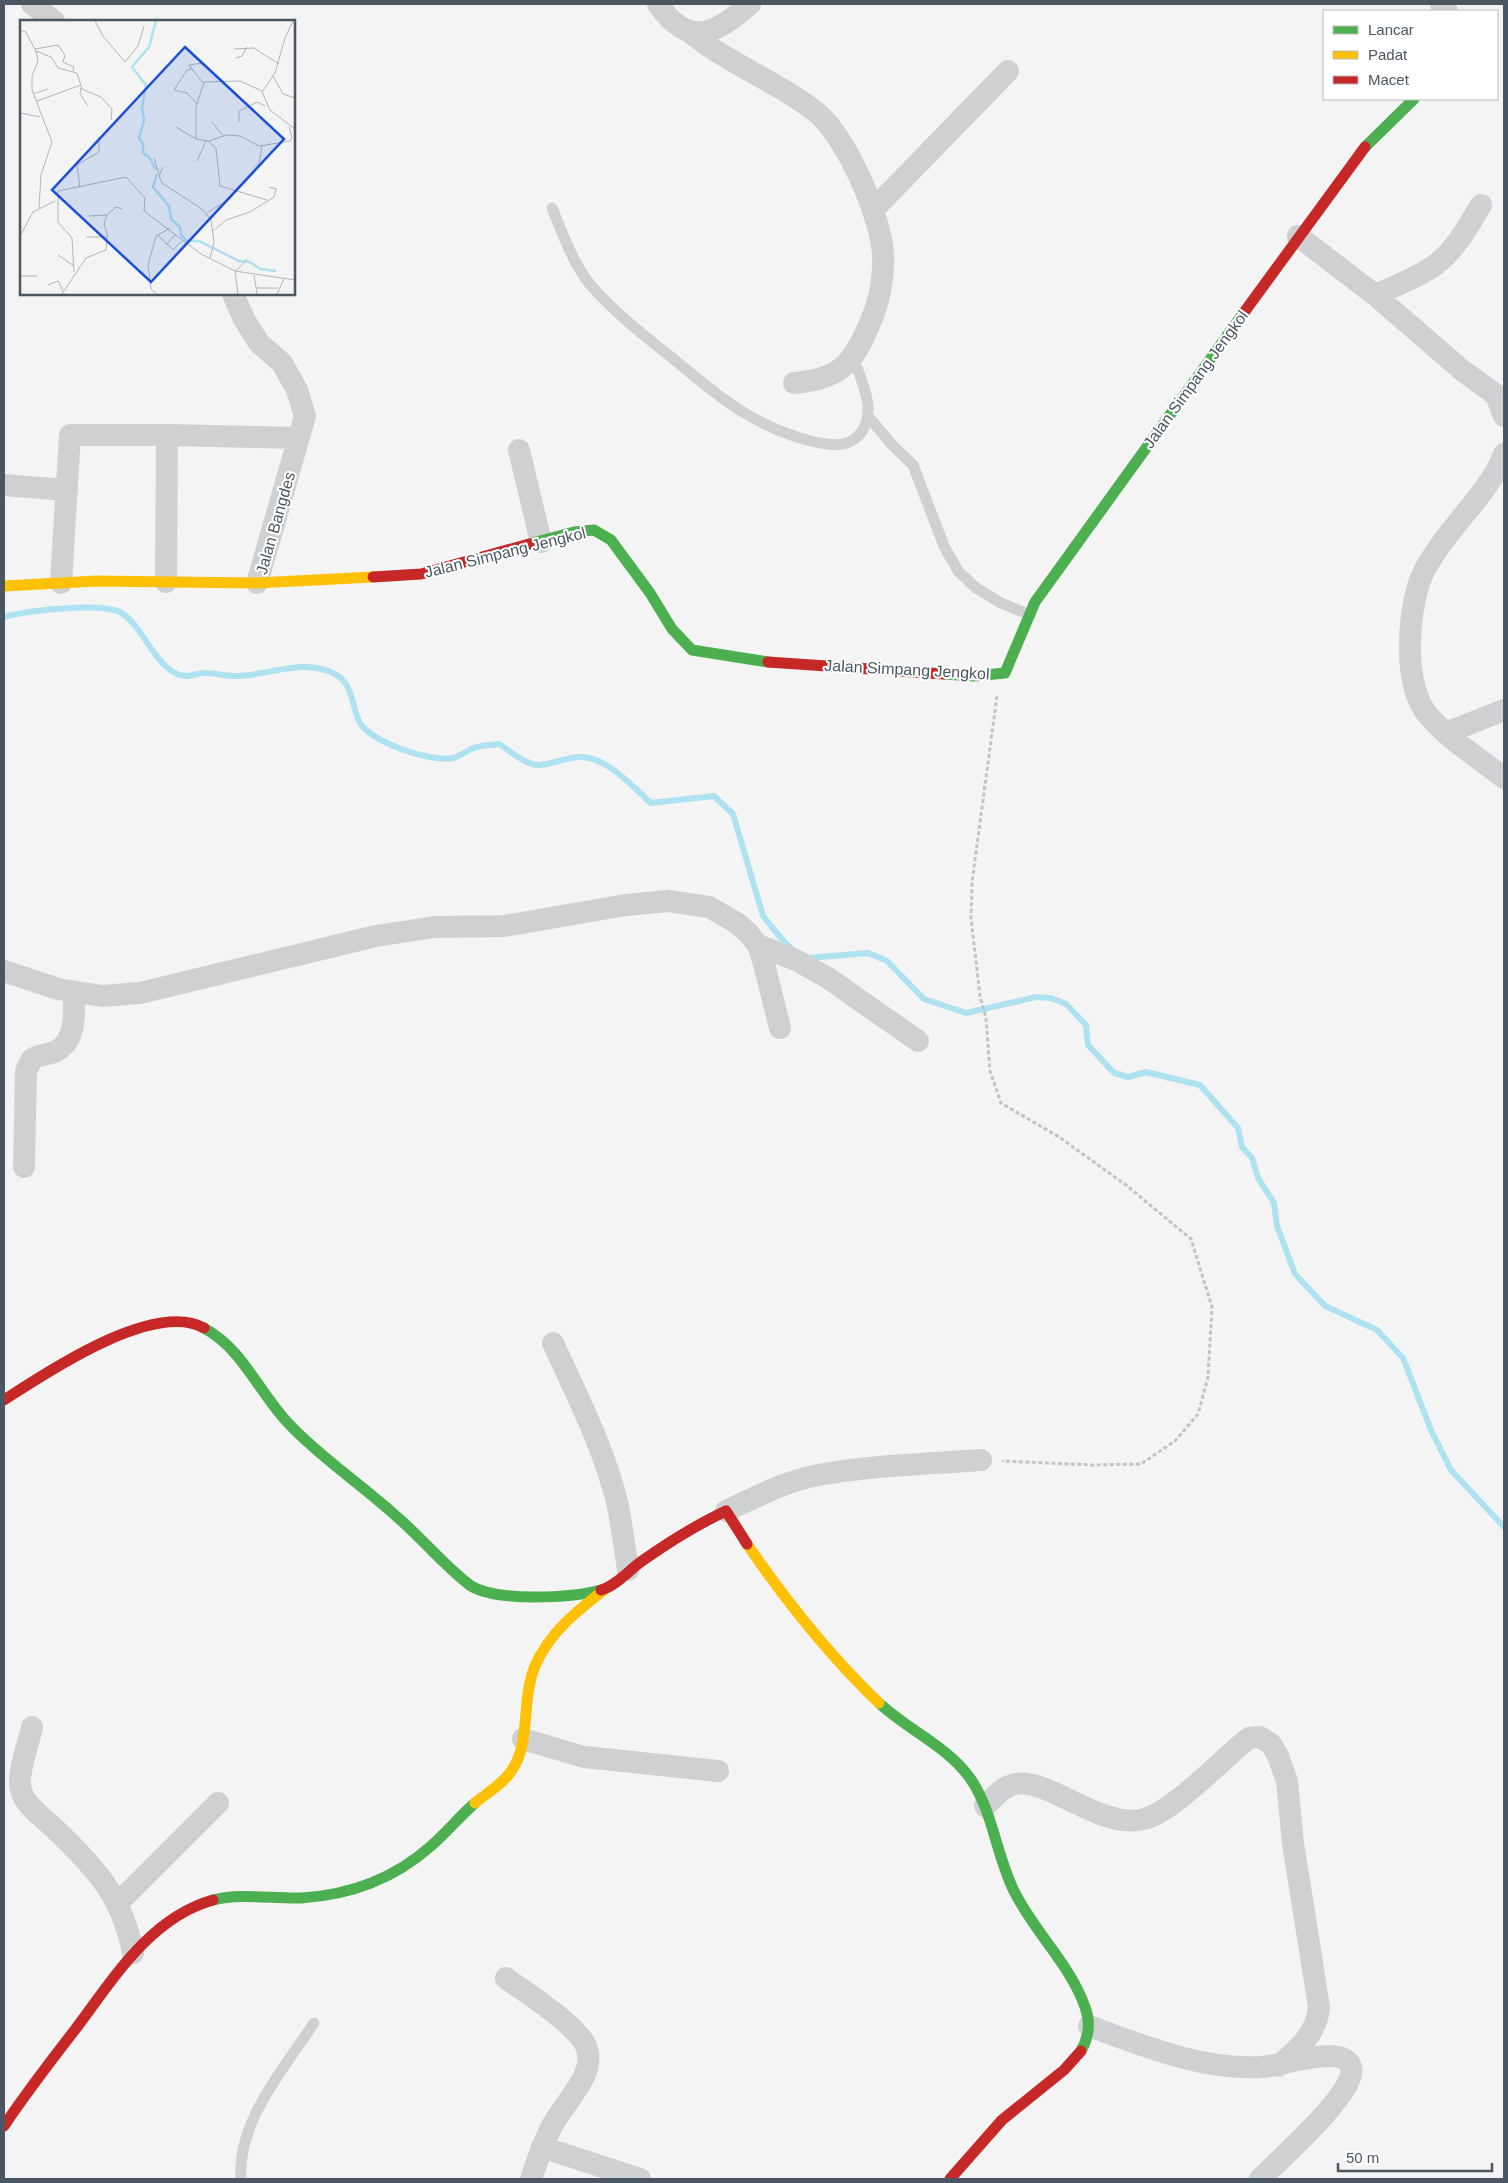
<svg xmlns="http://www.w3.org/2000/svg" width="1508" height="2183" font-family="Arial,sans-serif">
	<style>
		.lines { fill: none; stroke-linecap: round; stroke-linejoin: round }
		.stream { stroke: #aee2f0; stroke-width: 6 }
		.path { stroke: #bcc7c4; stroke-width: 3; stroke-dasharray: 4 2.5; stroke-linecap: butt }
		.lane { stroke: #ced0d2; stroke-width: 11 }
		.street { stroke: #ced0d2; stroke-width: 22 }
		.fast { stroke: #4caf50; stroke-width: 11 }
		.slow { stroke: #ffc107; stroke-width: 11 }
		.jam { stroke: #c62828; stroke-width: 11 }
		.labels { text-anchor: middle; stroke-width: 4; stroke-linejoin: round; paint-order: stroke }
		.street-label { font-size: 16px; fill: #4a5661; stroke: #fff }
		.inset-river { fill: none; stroke: #aee2f0; stroke-width: 2.5 }
		.inset-road { fill: none; stroke: #b0b5b9; stroke-width: 1 }
		.view { fill: #1d4ed8; fill-opacity: 0.15; stroke: #1d4ed8; stroke-width: 2.5 }
		.inset-edge { fill: none; stroke: #4a5661; stroke-width: 2.5 }
	</style>
	<rect width="100%" height="100%" fill="#f4f4f4"/>
	<g class="lines">
		<!-- stream -->
		<path class="stream" d="M4,617c22,-6 95,-15 116,-5 24,13 37,63 66,64 6,0 13,-3 19,-3 10,0 20,3 30,3 33,0 69,-19 100,-2 19,10 16,33 25,49 11,19 72,40 93,35 8,-2 15,-9 24,-11 7,-2 15,-2 22,-3 12,7 26,21 41,21 16,-1 31,-11 49,-7 23,5 45,30 62,45l63,-7 19,18 30,102 22,27 6,5
			M808,958l60,-5 19,8 37,38 42,14 70,-16 15,1 15,6 20,21 2,20 26,28 14,4 18,-5 54,13 38,43 4,19 10,11 6,20 16,25 3,23 18,48 30,32 52,24 26,28 28,72 20,40 53,57"/>
		<!-- path -->
		<path class="path" d="M997,696l-25,186 -1,36 9,78 6,22 4,53 11,32 58,34 67,48 65,54 21,68 -4,70 -10,37 -23,27 -34,23 -48,1 -91,-4"/>
		<!-- lane -->
		<path class="lane" d="M552,208c12,28 22,60 44,83 22,24 48,45 74,65 46,39 85,72 145,86 14,3 31,6 43,-6 21,-21 4,-55 -5,-78
			M868,416l25,30 20,19 31,81 14,25 18,17 25,15 29,12
			M241,2179c-4,-58 43,-110 73,-156"/>
		<!-- street -->
		<path class="street" d="M32,4l22,17
			M658,4c30,44 57,31 92,0
			M1441,4l6,7
			M691,33c39,32 86,48 125,79 30,24 66,106 67,144 1,22 -4,47 -13,67 -17,41 -30,56 -76,60
			M873,210l135,-139
			M1298,236l77,59 88,76 33,24 8,21
			M233,294l11,25 15,24 23,20 15,27 8,26 -48,167
			M1375,295c16,-7 33,-14 49,-23 27,-14 42,-42 57,-67
			M519,450l22,92
			M1504,454c-12,32 -36,54 -56,81 -11,14 -23,31 -29,48 -11,36 -16,102 9,132 21,25 51,43 76,63
			M4,485l63,5
			M166,582l1,-147 131,3
			M61,583l9,-148h97
			M1446,733l58,-23
			M758,945l38,15 32,18 90,63
			M4,971l54,18 44,7 38,-3 236,-57 59,-9 69,-1 122,-21 42,-4 41,6 28,16 11,10 10,12 6,19 16,64
			M24,1167l2,-96 6,-12c8,-5 19,-4 26,-9 19,-12 16,-39 16,-58
			M553,1343c24,53 52,107 65,163 4,21 7,43 10,64
			M726,1511c30,-14 60,-30 92,-36 54,-10 109,-11 163,-15
			M32,1727c-3,15 -16,49 -11,63 4,16 24,29 35,40 40,38 67,68 77,123
			M523,1739l61,18 134,14
			M985,1806c8,-7 16,-18 27,-21 32,-12 88,46 132,34 29,-7 79,-61 105,-81l11,-1 11,7 7,12 9,25 6,62 26,164c-2,27 -22,43 -41,59
			M118,1903l100,-100
			M506,1978c21,16 67,44 79,66 15,28 -22,59 -33,82 -9,17 -15,35 -21,53
			M1089,2026c55,20 112,44 173,41 19,-1 81,-24 89,0 8,23 -74,95 -91,112
			M542,2147l98,32"/>
		<!-- fast -->
		<path class="fast" d="M1365,147l49,-48
			M529,544l45,-12 20,-2 17,10 39,53 22,36 20,21 76,12
			M944,674l30,2 31,-3 30,-71 210,-291
			M204,1328c39,21 55,65 85,96 32,34 72,60 107,92 26,22 48,50 75,70 27,16 100,12 130,4
			M879,1703c29,27 68,43 91,75 23,33 26,77 44,113 20,41 56,73 71,116 6,16 4,30 -4,44
			M213,1900c29,-7 59,-1 88,-2 49,-3 93,-19 130,-52 15,-13 28,-29 44,-43"/>
		<!-- slow -->
		<path class="slow" d="M4,586l92,-5 161,2 116,-6
			M747,1544c39,57 82,111 132,159
			M475,1803c12,-10 28,-19 37,-33 19,-27 9,-71 23,-104 14,-33 42,-55 69,-76"/>
		<!-- jam -->
		<path class="jam" d="M1245,311l120,-164
			M373,577l48,-3 108,-30
			M768,662l176,12
			M4,1400c43,-28 150,-100 200,-72
			M601,1590c15,-4 28,-20 41,-29 27,-19 54,-36 84,-50l21,33
			M4,2126c22,-33 46,-64 70,-95 38,-50 75,-113 139,-131
			M950,2179l52,-59 62,-50 17,-19"/>
	</g>
	<g class="labels">
		<!-- street labels -->
		<g class="street-label">
			<text transform="translate(1195 379) rotate(-54)" y="6">Jalan Simpang Jengkol</text>
			<text transform="translate(275 523) rotate(-74)" y="6">Jalan Bangdes</text>
			<text transform="translate(505 552) rotate(-14)" y="6">Jalan Simpang Jengkol</text>
			<text transform="translate(907 669) rotate(3)" y="6">Jalan Simpang Jengkol</text>
		</g>
	</g>
	<!-- overview -->
	<g transform="translate(20 20)">
		<rect width="275" height="275" fill="#f4f4f4"/>
		<path class="inset-river" d="M136,1l-7,26 -17,20 14,18 -4,23 2,12 -5,18 4,6v9l6,4 7,13M137,154l-4,13 16,19 2,13 9,8 1,8 6,6h12l40,20 11,1 10,7 16,2"/>
		<path class="inset-road" d="M75,1l8,15 22,26 13,-16 6,-20M273,1l-8,17 -10,35 -13,19 8,18 25,19M0,11h5l11,20 15,6 7,11 19,5 5,16 19,8 11,12 -1,11M15,29l23,-4 7,10 -2,7 11,5 -1,4M214,29l20,-1 25,16M16,31l2,10 -6,15v14l20,52 -11,33 -2,33M216,38l6,-2 5,-9M183,43l-14,2 14,18M173,49l-6,1 -13,20 13,3 10,11M253,56l10,18 12,4M61,68l-1,6 8,12M242,71l-22,-10 -36,1 -8,25v32l12,2 8,7 4,38 47,14M13,74l15,-5M17,81l44,-16M0,93l20,4M192,102l11,14M219,102v-11l18,-9 8,4M156,107l20,12M189,121l17,-6 14,1 19,10 31,-5 2,-4 -3,-10M134,138l5,16M177,141l9,-20M143,147l-4,9 3,7 40,26 9,11 3,22 -4,16M234,147l5,-3 3,-18M60,168l-3,-23 22,-13v-15M187,193l14,-9M69,196l18,-1M193,211l13,-11 24,-8 24,-15 2,-8 -7,-2M138,215l9,9 9,-10M0,216l13,-24 22,-11M88,217l-4,-13 3,-9 9,-8 6,2M147,224l6,6 9,-9M38,235l16,11M215,251l3,23M216,251l11,-12M54,252l-2,-34 -14,-16v-31l68,-14 19,21 -1,13 57,43 34,17 60,9M234,255l3,19M0,256h17M28,265l10,-4 5,10M236,268h22M42,274l24,-36 20,-8 1,-13h-21M137,274l-6,-5 -3,-24 8,-29 14,-8M257,274l7,-15"/>
		<path class="view" d="M165,27l99,92 -133,143 -99,-92z"/>
		<rect width="275" height="275" class="inset-edge"/>
	</g>
	<!-- border -->
	<rect width="1508" height="2183" fill="none" stroke="#4a5661" stroke-width="10"/>
	<!-- legend -->
	<rect x="1323" y="10" width="175" height="90" fill="#ffffff" stroke="#b7bbc0"/>
	<rect x="1333" y="26" width="25" height="8" fill="#4caf50" stroke="#b7bbc0"/>
	<text x="1368" y="35" font-size="15" fill="#4a5661">Lancar</text>
	<rect x="1333" y="51" width="25" height="8" fill="#ffc107" stroke="#b7bbc0"/>
	<text x="1368" y="60" font-size="15" fill="#4a5661">Padat</text>
	<rect x="1333" y="76" width="25" height="8" fill="#c62828" stroke="#b7bbc0"/>
	<text x="1368" y="85" font-size="15" fill="#4a5661">Macet</text>
	<!-- scale -->
	<path d="M1338 2163v8h154v-8" fill="none" stroke="#4a5661" stroke-width="2.5"/>
	<text x="1346" y="2163" font-size="15" fill="#4a5661" stroke="#ffffff" stroke-width="4" paint-order="stroke">50 m</text>
</svg>
